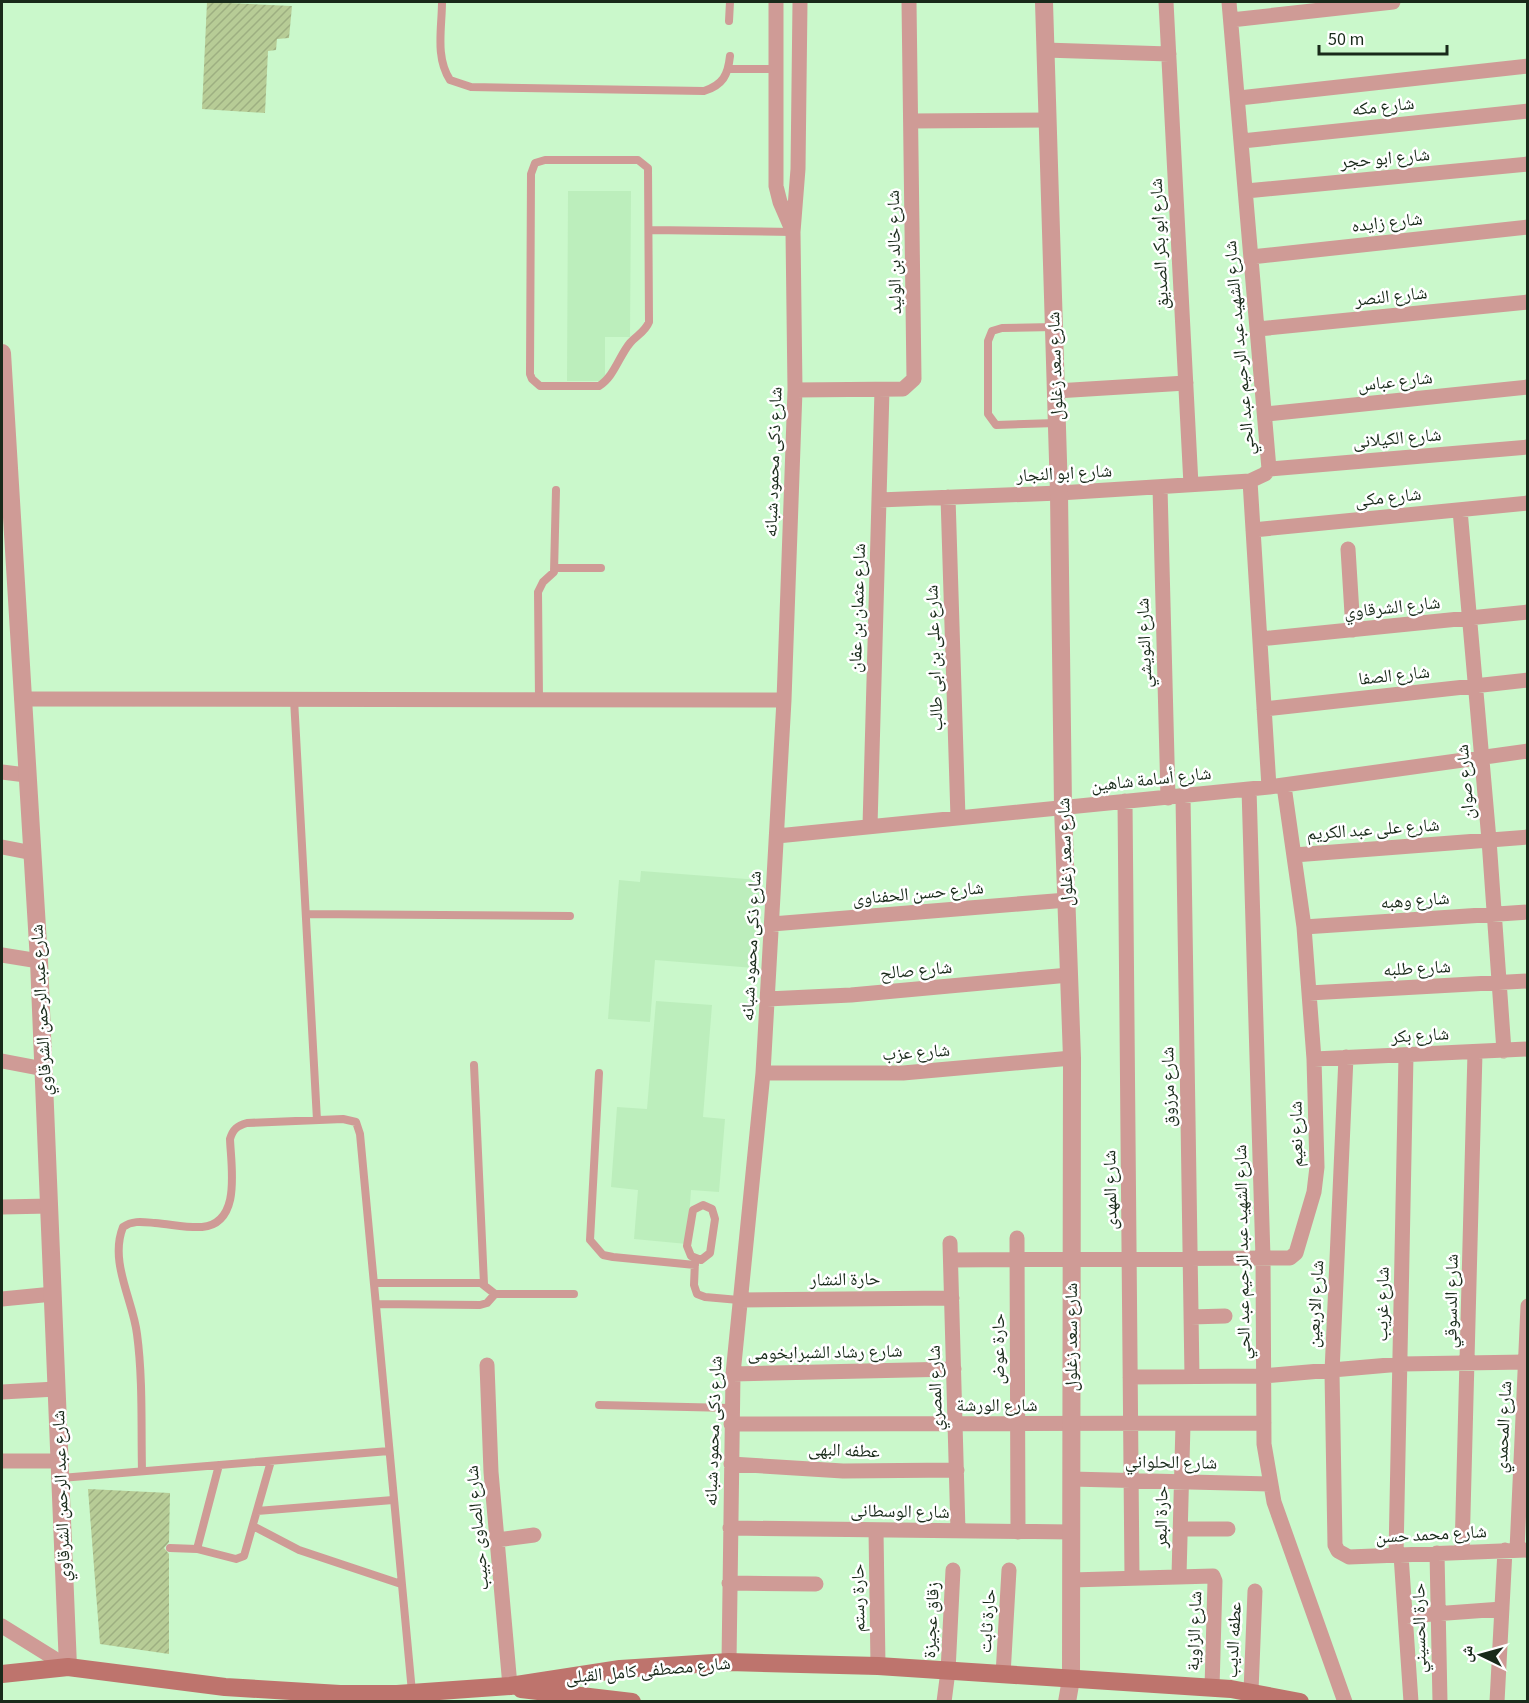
<svg xmlns="http://www.w3.org/2000/svg" width="1529" height="1703" font-family="'Source Sans 3','Noto Naskh Arabic',sans-serif">
	<style>
		.built { fill: #bceebc }
		.building { fill: url(#building-hatch) }
		.lines { fill: none; stroke-linecap: round; stroke-linejoin: round }
		.service { stroke: #cf9b96; stroke-width: 8 }
		.minor { stroke: #cf9b96; stroke-width: 15 }
		.tertiary { stroke: #cf9b96; stroke-width: 18 }
		.secondary { stroke: #be746d; stroke-width: 18 }
		.labels { text-anchor: middle; stroke-width: 5; stroke-linejoin: round; paint-order: stroke }
		.street-label { font-size: 18px; fill: #192a1a; stroke: #fff }
	</style>
	<defs>
		<pattern id="building-hatch" width="6" height="6" patternUnits="userSpaceOnUse" patternTransform="scale(1.5)"><rect width="6" height="6" fill="#b7cc96"/><path d="M-1 1l2-2M0 6l6-6M5 7l2-2" fill="none" stroke="#9daf81"/></pattern>
	</defs>
	<rect width="100%" height="100%" fill="#caf8cb"/>
	<!-- built -->
	<path class="built" d="M568,191h63l-1,146h-25v44h-38z
		M641,871l119,9 -6,88 -99,-8 -5,62 -42,-3 11,-139 21,2z
		M656,1001l56,4 -9,112 22,2 -6,73 -28,-2 -4,54 -53,-5 4,-49 -27,-3 6,-80 30,2z"/>
	<!-- building -->
	<path class="building" d="M207,2l85,4 -3,32 -12,1 -1,11 -8,1 -3,62 -63,-4z
		M88,1489l82,4 -1,49 -5,6 5,6v100l-69,-10z"/>
	<g class="lines">
		<!-- service -->
		<path class="service" d="M442,2c0,26 -7,55 8,78l21,7 233,4c19,-6 24,-16 26,-35
			M729,21l1,-19
			M729,69h48
			M545,160h93l10,8 1,154c-4,10 -12,13 -19,21 -11,13 -16,34 -31,43h-59l-8,-7 -2,-5 1,-200 4,-11z
			M650,230l143,2
			M1054,327l-52,1 -10,3 -4,10v73l8,11 60,-2
			M554,568h47
			M294,699l23,421
			M539,699l-1,-107 5,-10 11,-10 2,-82
			M306,914l264,2
			M474,1065l10,219
			M599,1073l-9,167 13,15 10,2 82,8
			M703,1205l9,4 3,10 -5,34 -9,7 -10,-4 -4,-10 6,-36z
			M695,1261l-1,24 3,9 8,3 34,3
			M374,1283h107l14,11h79
			M376,1304l104,1 7,-2 8,-9
			M599,1405l132,3
			M142,1471c-1,-45 1,-92 -5,-137 -4,-34 -28,-72 -14,-107 10,-7 20,-5 32,-4 15,1 32,5 47,4 40,-4 29,-60 28,-88 3,-10 7,-13 17,-16l96,-4 13,3 4,12 52,558
			M61,1478l328,-27
			M257,1511l136,-11
			M253,1526l46,24 102,34
			M170,1548l27,1 39,10 8,-3 27,-95
			M197,1549l22,-84"/>
		<!-- minor -->
		<path class="minor" d="M776,2v184l4,16 13,30
			M1166,2l25,483
			M1229,2l40,467 -4,5 -15,7 19,306
			M1231,20l162,-18
			M1045,50l124,4
			M1239,98l289,-32
			M911,121l136,-1
			M1242,141l286,-30
			M1246,191l282,-27
			M1251,257l277,-30
			M1258,329l270,-27
			M795,390l108,-1 11,-10 -5,-377
			M1056,391l130,-8
			M1266,414l262,-27
			M1269,469l259,-22
			M1160,487l8,311
			M948,497l10,321
			M879,500l180,-7 191,-12
			M1460,510l29,330 15,211
			M1253,530l275,-27
			M1348,549l5,81
			M1260,639l268,-27
			M22,699l762,1
			M1264,709l264,-29
			M2,772l24,3
			M1249,789l14,469 1,186 10,58 71,200
			M1183,796l9,581
			M1125,801l7,777
			M870,826l12,-436
			M777,836l492,-49 259,-36
			M2,847l31,6
			M1294,855l234,-18
			M772,924l295,-24
			M1304,927l224,-15
			M2,955l37,6
			M1309,993l219,-12
			M767,999l84,-4 218,-20
			M1346,1057l-14,315 3,173 3,6 11,6 179,-7
			M1314,1059l214,-10
			M2,1061l42,8
			M763,1073h140l169,-15
			M2,1207l48,-1
			M1017,1238l1,294
			M950,1243l8,288
			M951,1260l339,-2 6,-5 18,-61 3,-25 -3,-108 -10,-132 -20,-141
			M2,1299l51,-5
			M739,1300l213,-2
			M1191,1317l34,-1
			M487,1365l4,107 19,214
			M733,1374l221,-5
			M1130,1377l133,-1 138,-12 127,-2
			M2,1392l54,-3
			M731,1424l533,-1
			M2,1461h57
			M731,1464l112,7 114,-1
			M1071,1479l199,5
			M730,1528l341,4
			M1180,1529h48
			M876,1530l2,136
			M497,1540l37,-5
			M1517,1550l11,-244
			M1462,1552l13,-500
			M1437,1553l3,149
			M1396,1555l10,-500
			M1401,1555l10,147
			M1179,1576l4,-152
			M1071,1580l142,-4 2,5 -3,107
			M729,1583l87,1
			M1406,1616l96,-7
			M2,1626l66,41
			M729,1662l4,-288 30,-301 21,-373 11,-310 -2,-158 5,-63 2,-167
			M1003,1675l6,-105
			M1251,1691l4,-100
			M944,1702l4,-31 5,-101
			M1497,1702l8,-152"/>
		<!-- tertiary -->
		<path class="tertiary" d="M1044,2l15,491 4,314 9,251 -1,621 -4,23
			M2,353l37,608 29,706"/>
		<!-- secondary -->
		<path class="secondary" d="M2,1674l66,-7 157,20 115,7h57l113,-8 110,-17 109,-7 149,4 353,23 69,13
			M521,1689l111,13"/>
	</g>
	<g class="labels">
		<!-- street labels -->
		<g class="street-label">
			<text transform="translate(1383 106) rotate(-6)" y="6">شارع مكه</text>
			<text transform="translate(1385 158) rotate(-5)" y="6">شارع ابو حجر</text>
			<text transform="translate(1387 222) rotate(-6)" y="6">شارع زايده</text>
			<text transform="translate(1159 244) rotate(-93)" y="6">شارع ابو بكر الصديق</text>
			<text transform="translate(894 252) rotate(-91)" y="6">شارع خالد بن الوليد</text>
			<text transform="translate(1391 296) rotate(-6)" y="6">شارع النصر</text>
			<text transform="translate(1239 348) rotate(-95)" y="6">شارع الشهيد عبد الرحيم عبد الحي</text>
			<text transform="translate(1055 366) rotate(-92)" y="6">شارع سعد زغلول</text>
			<text transform="translate(1395 381) rotate(-6)" y="6">شارع عباس</text>
			<text transform="translate(1397 438) rotate(-5)" y="6">شارع الكيلانى</text>
			<text transform="translate(773 462) rotate(-88)" y="6">شارع ذكى محمود شبانه</text>
			<text transform="translate(1064 473) rotate(-3)" y="6">شارع ابو النجار</text>
			<text transform="translate(1388 497) rotate(-6)" y="6">شارع مكى</text>
			<text transform="translate(1392 607) rotate(-6)" y="6">شارع الشرقاوي</text>
			<text transform="translate(857 608) rotate(-88)" y="6">شارع عثمان بن عفان</text>
			<text transform="translate(1144 643) rotate(-92)" y="6">شارع النويشي</text>
			<text transform="translate(934 658) rotate(-92)" y="6">شارع على بن ابى طالب</text>
			<text transform="translate(1394 675) rotate(-6)" y="6">شارع الصفا</text>
			<text transform="translate(1151 779) rotate(-6)" y="6">شارع أسامة شاهين</text>
			<text transform="translate(1465 782) rotate(-95)" y="6">شارع صوان</text>
			<text transform="translate(1373 829) rotate(-4)" y="6">شارع على عبد الكريم</text>
			<text transform="translate(1065 852) rotate(-92)" y="6">شارع سعد زغلول</text>
			<text transform="translate(918 893) rotate(-5)" y="6">شارع حسن الحفناوى</text>
			<text transform="translate(1415 900) rotate(-4)" y="6">شارع وهبه</text>
			<text transform="translate(751 946) rotate(-87)" y="6">شارع ذكى محمود شبانه</text>
			<text transform="translate(1417 968) rotate(-3)" y="6">شارع طلبه</text>
			<text transform="translate(916 970) rotate(-5)" y="6">شارع صالح</text>
			<text transform="translate(41 1010) rotate(-93)" y="6">شارع عبد الرحمن الشرقاوي</text>
			<text transform="translate(1420 1035) rotate(-3)" y="6">شارع بكر</text>
			<text transform="translate(916 1052) rotate(-4)" y="6">شارع عزب</text>
			<text transform="translate(1168 1087) rotate(-91)" y="6">شارع مرزوق</text>
			<text transform="translate(1296 1134) rotate(-91)" y="6">شارع نعيم</text>
			<text transform="translate(1110 1190) rotate(-91)" y="6">شارع المهدى</text>
			<text transform="translate(1242 1252) rotate(-91)" y="6">شارع الشهيد عبد الرحيم عبد الحي</text>
			<text transform="translate(845 1279) rotate(-1)" y="6">حارة النشار</text>
			<text transform="translate(1451 1301) rotate(-89)" y="6">شارع الدسوقي</text>
			<text transform="translate(1315 1304) rotate(-87)" y="6">شارع الاربعين</text>
			<text transform="translate(1382 1304) rotate(-89)" y="6">شارع غريب</text>
			<text transform="translate(1071 1337) rotate(-90)" y="6">شارع سعد زغلول</text>
			<text transform="translate(998 1349) rotate(-90)" y="6">حارة عوض</text>
			<text transform="translate(825 1352) rotate(-1)" y="6">شارع رشاد الشبرابخومى</text>
			<text transform="translate(935 1388) rotate(-92)" y="6">شارع المصري</text>
			<text x="997" y="1411">شارع الورشة</text>
			<text transform="translate(1503 1427) rotate(-87)" y="6">شارع المحمدي</text>
			<text transform="translate(713 1431) rotate(-88)" y="6">شارع ذكى محمود شبانه</text>
			<text transform="translate(844 1450) rotate(2)" y="6">عطفه البهى</text>
			<text transform="translate(1171 1462) rotate(1)" y="6">شارع الحلواني</text>
			<text transform="translate(61 1496) rotate(-92)" y="6">شارع عبد الرحمن الشرقاوي</text>
			<text transform="translate(900 1511) rotate(1)" y="6">شارع الوسطانى</text>
			<text transform="translate(1161 1517) rotate(-89)" y="6">حارة البعر</text>
			<text transform="translate(477 1528) rotate(-95)" y="6">شارع الصاوى حبيب</text>
			<text transform="translate(1431 1534) rotate(-3)" y="6">شارع محمد حسن</text>
			<text transform="translate(858 1598) rotate(-91)" y="6">حارة رستم</text>
			<text transform="translate(931 1620) rotate(-87)" y="6">زقاق عجيزة</text>
			<text transform="translate(987 1621) rotate(-86)" y="6">حارة ثابت</text>
			<text transform="translate(1419 1628) rotate(-91)" y="6">حارة الحسيني</text>
			<text transform="translate(1194 1631) rotate(-88)" y="6">شارع الزاوية</text>
			<text transform="translate(1233 1640) rotate(-87)" y="6">عطفه الديب</text>
			<text transform="translate(648 1670) rotate(-5)" y="6">شارع مصطفى كامل القبلى</text>
		</g>
	</g>
	<!-- border -->
	<rect width="1529" height="1703" fill="none" stroke="#192a1a" stroke-width="6"/>
	<!-- north arrow -->
	<g transform="translate(1481 1655) rotate(275)" stroke="#ffffff" stroke-width="4.5" paint-order="stroke">
	<path d="M0-4.5L10 22L0 15L-10 22Z" fill="#192a1a"/>
	<text y="-9" font-size="16" font-weight="bold" text-anchor="middle" fill="#192a1a">ش</text>
	</g>
	<!-- scale -->
	<path d="M1319 45v9h128v-9" fill="none" stroke="#192a1a" stroke-width="3"/>
	<text x="1328" y="45" font-size="18" fill="#192a1a" stroke="#ffffff" stroke-width="4.5" paint-order="stroke">50 m</text>
</svg>
